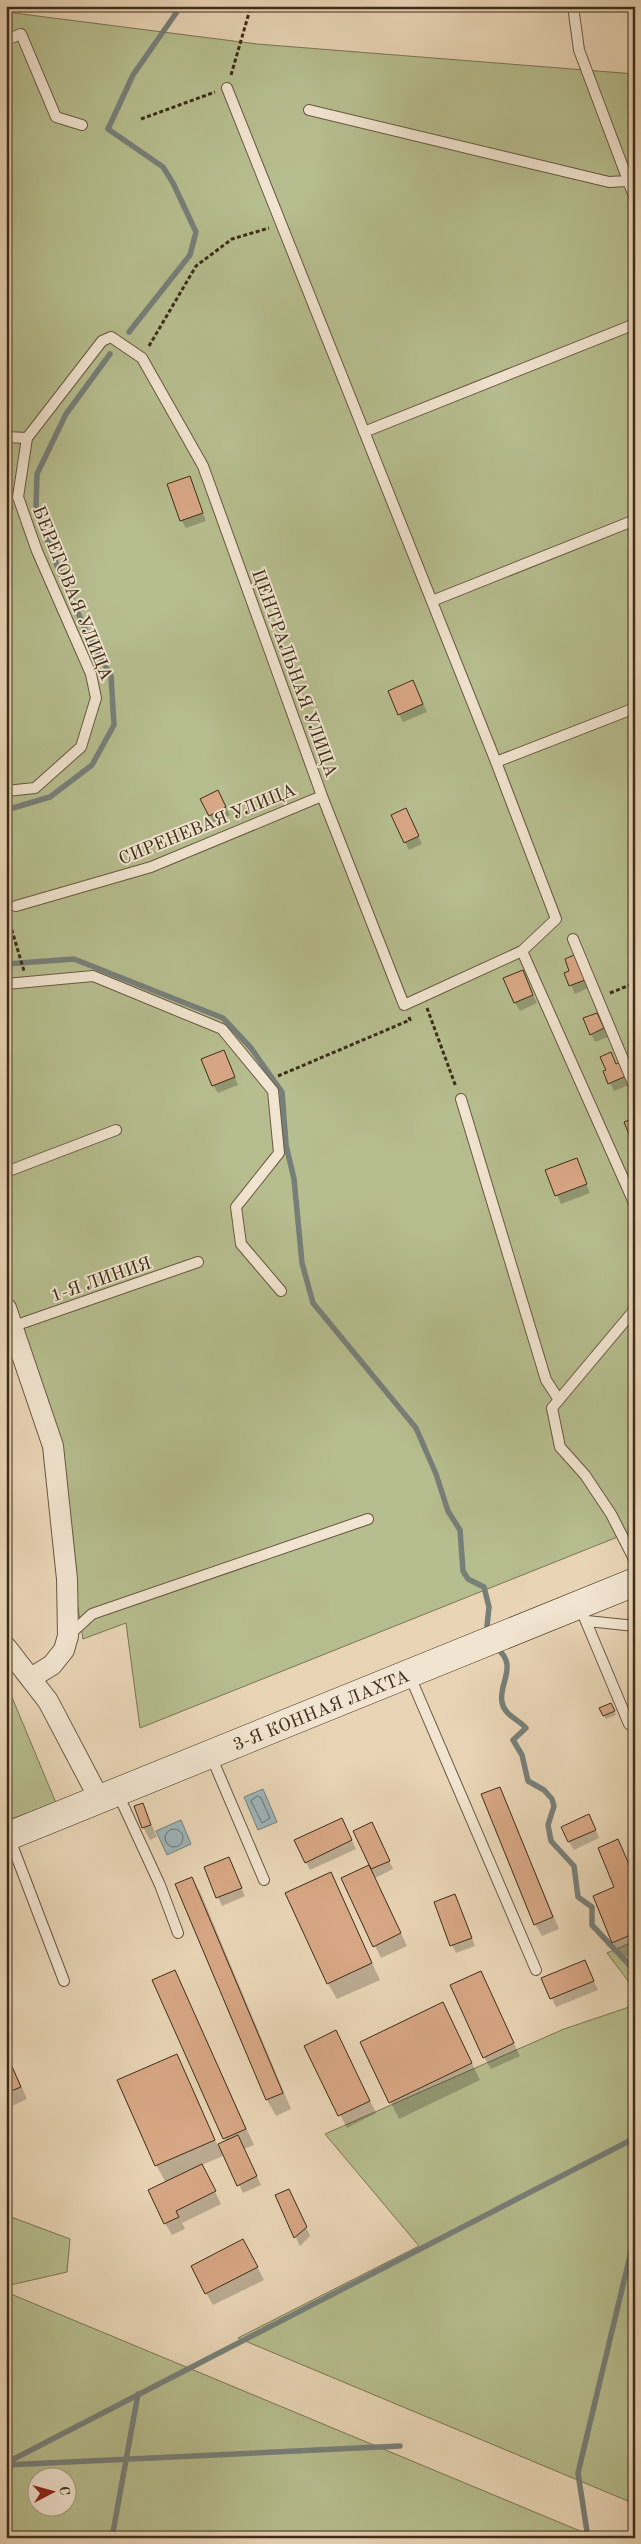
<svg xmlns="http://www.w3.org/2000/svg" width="641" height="2544" font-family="'Old Standard TT',serif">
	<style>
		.green { fill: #b6bd8e; stroke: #7a7553; fill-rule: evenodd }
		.water { fill: #9db5ba; stroke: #777f79 }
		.shadow { fill: #0003 }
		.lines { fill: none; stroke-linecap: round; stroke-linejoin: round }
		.shore { stroke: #6e7169; stroke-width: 1 }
		.stream { stroke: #777f79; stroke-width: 5.5 }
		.building { fill: #d8a785; stroke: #3e2d18 }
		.service-casing { stroke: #695740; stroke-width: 12 }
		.minor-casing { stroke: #695740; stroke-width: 22 }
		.secondary-casing { stroke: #3e2d18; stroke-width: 29 }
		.path { stroke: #3e2d18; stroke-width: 3; stroke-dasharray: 4 2.5; stroke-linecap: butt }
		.service { stroke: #f1e4d0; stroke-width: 10 }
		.minor { stroke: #f1e4d0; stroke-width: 20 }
		.secondary { stroke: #f1e4d0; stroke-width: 28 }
		.labels { text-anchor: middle; stroke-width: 4; stroke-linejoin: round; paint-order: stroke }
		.street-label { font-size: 18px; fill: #3e2d18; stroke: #f1e4d0 }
	</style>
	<rect width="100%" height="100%" fill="#e9d5b6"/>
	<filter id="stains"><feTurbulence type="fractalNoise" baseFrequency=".004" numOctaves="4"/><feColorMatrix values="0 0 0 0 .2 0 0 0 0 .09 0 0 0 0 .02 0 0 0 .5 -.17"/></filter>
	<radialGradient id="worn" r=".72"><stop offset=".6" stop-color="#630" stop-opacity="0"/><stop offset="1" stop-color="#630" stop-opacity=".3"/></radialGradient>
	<!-- green -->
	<path class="green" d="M6,12l251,32 378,30v1456l-495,198 -14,-105 -43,16 -30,-190 -47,-122z
		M6,1683l50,120 -50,18z
		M635,1941v49l-28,-37z
		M635,2005v499l-397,-166 181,-92 -94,-112 239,-105z
		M6,2215l64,24 -3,33 -61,14z
		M6,2292l591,246h-591zM68,2476v30h-30v-30z"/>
	<!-- water -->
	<path class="water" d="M263,1789l14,33 -19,8 -14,-33z
		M181,1820l10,24 -24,11 -11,-24z"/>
	<!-- shadow -->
	<path class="shadow" d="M189,477l17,44 -20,7 -5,-8z
		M6,489l8,20 -8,4z
		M417,690l10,22 -24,10 -4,-8z
		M222,800l8,15 -16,8 -4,-8z
		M410,818l12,26 -13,6 -4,-8z
		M574,957l14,31 -13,6 -9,-20 5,-3z
		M522,972l15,31 -17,8 -5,-8z
		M597,1014l11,23 -13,5 -4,-8z
		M611,1053l6,12 2,-1 10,21 -15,6 -4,-8 -2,-13z
		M228,1059l10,26 -20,8 -5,-8z
		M576,1159l14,34 -29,11 -14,-33z
		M613,1708l3,7 -10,4 -2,-3z
		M500,1788l59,141 -17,7 -7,-12z
		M142,1804l15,33 -7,3 -7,-13z
		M593,1824l6,14 -25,12 -5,-8z
		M346,1827l10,22 -46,21 -4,-8z
		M376,1832l17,37 -18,9 32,68 -26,12 -39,-79 29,-13z
		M617,1841l18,36v76l-13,5 -9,-16z
		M229,1859l16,37 -23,10 -17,-38z
		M330,1874l50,106 -43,19 -9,-15z
		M192,1878l9,16 90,215 -15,7 -9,-16 -90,-215z
		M455,1895l20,51 -19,7 -4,-8z
		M585,1961l13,29 -42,17 -13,-28z
		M175,1972l79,173 -10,4 17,36 -18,8 -18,-38 -23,10 19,39 -39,19 3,6 -13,6 -7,-12 1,-40 -10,-18 21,-110 41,91 8,-4z
		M480,1972l40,84 -29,13 -7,-12z
		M451,2020l29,60 -81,39 -38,-76z
		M342,2044l34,69 -29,15 -42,-81z
		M6,2052l21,47 -21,10z
		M276,2196l17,2 17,38 -10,10z
		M250,2253l14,27 -51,25 -7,-12z"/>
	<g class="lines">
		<!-- shore -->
		<path class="shore" d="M258,1796l3,2 9,20 -8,5 -11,-22z
			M165 1838a9 9 0 1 1 18 0a9 9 0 1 1-18 0Z"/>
		<!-- stream -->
		<path class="stream" d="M129,332l61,-77 6,-23 -23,-49 -10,-16 -55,-38 25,-54 48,-69
			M6,810l44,-13 42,-32 22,-40 -3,-49 -26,-47 -29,-66 -20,-56 1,-33 29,-60 44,-60
			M6,964l68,-5 149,59 28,30 31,44 4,53 8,34 8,84 11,40 103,125 20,46 12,37 12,19 3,41 5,8 16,8 5,20 -2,19 3,8
			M495,1647c25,18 3,36 7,55 2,13 16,17 24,26l-13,12 9,15 6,26 16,9 8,9 2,7 -6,19 3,16 23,25 4,31 14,10v18l43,46
			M6,2463l629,-325
			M6,2465l394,-19
			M113,2532l25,-138
			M588,2538l-10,-65 57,-238"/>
	</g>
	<!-- building -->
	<path class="building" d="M190,476l13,37 -23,8 -13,-37z
		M413,680l10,24 -25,11 -10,-24z
		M218,790l8,17 -17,9 -9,-17z
		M406,808l13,28 -15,7 -13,-28z
		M574,955l11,25 -16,6 -5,-13 5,-2 -4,-12z
		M523,970l10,25 -19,8 -11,-25z
		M597,1013l7,15 -14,7 -7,-17z
		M224,1050l11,27 -23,9 -11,-27z
		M611,1052l5,12 4,-2 6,14 -18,8 -5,-13 3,-1 -6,-13z
		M635,1118v23l-3,1 -8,-20z
		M577,1158l10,26 -32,12 -10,-26z
		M611,1703l4,8 -12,5 -4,-8z
		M500,1787l53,130 -19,8 -53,-131z
		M143,1803l8,22 -9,3 -8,-22z
		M589,1814l7,16 -28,12 -7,-15z
		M342,1818l10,22 -47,23 -11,-23z
		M372,1822l18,39 -19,8 -18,-38z
		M618,1839l17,39v55l-23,10 -19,-47 21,-9 -16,-39z
		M229,1857l13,31 -26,10 -12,-31z
		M369,1865l32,68 -28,14 -32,-69z
		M331,1872l41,91 -45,21 -42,-91z
		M192,1877l91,216 -17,7 -91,-216z
		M455,1894l17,44 -22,8 -16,-44z
		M585,1960l9,21 -44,18 -9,-21z
		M175,1970l71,159 -23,10 -71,-159z
		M481,1971l33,72 -31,15 -33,-73z
		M443,2002l29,61 -83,40 -29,-61z
		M336,2030l34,71 -32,15 -34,-70z
		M6,2053l15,34 -15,6z
		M177,2054l38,86 -60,26 -38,-86z
		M238,2135l19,41 -20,10 -19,-42z
		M202,2164l14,27 -40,20 3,6 -15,7 -16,-34z
		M289,2189l18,38 -13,11 -19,-43z
		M243,2239l15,28 -53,27 -14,-28z"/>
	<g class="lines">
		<defs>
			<path id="service" d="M573,6l6,44 56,149
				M6,40l15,-6 35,83 26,8
				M309,110l300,72 18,-1
				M364,432l271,-108
				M6,437l21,1
				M432,601l203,-81
				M496,762l139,-54
				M6,791l29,-3 46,-41 15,-49 -5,-24 -54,-123 -19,-54 9,-59 75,-97 9,-4 31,21 61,108 119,330 82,209 118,-54 34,-32 -60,-157 -269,-674
				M16,906l135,-39 171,-71
				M573,939l62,149
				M522,951l113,254
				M6,984l87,-8 129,53 51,62 6,62 -43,54 5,37 40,47
				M461,1099l85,281 13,20
				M6,1172l110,-42
				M635,1309l-83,99 8,39 25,28 26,39 24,47
				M14,1326l184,-64
				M579,1605l50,119
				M587,1621l48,5
				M68,1636l24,-22 276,-95
				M409,1674l127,296
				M211,1756l53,124
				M118,1794l42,91 18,48
				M9,1837l55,144"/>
			<path id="minor" d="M6,1308l47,138 14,133 1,57 -4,14 -12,15 -21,13
				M6,1647l42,54 52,99"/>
			<path id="secondary" d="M6,1837l629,-255"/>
		</defs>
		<!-- service casing -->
		<use href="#service" class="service-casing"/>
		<!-- minor casing -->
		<use href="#minor" class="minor-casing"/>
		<!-- secondary casing -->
		<use href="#secondary" class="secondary-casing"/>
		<!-- path -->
		<path class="path" d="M231,75l20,-69
			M141,119l74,-27
			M149,346l47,-80 36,-27 37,-11
			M8,917l16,54
			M610,993l25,-10
			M427,1008l29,79
			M278,1076l132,-56 -1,-3"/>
		<!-- service -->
		<use href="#service" class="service"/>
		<!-- minor -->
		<use href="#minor" class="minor"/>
		<!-- secondary -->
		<use href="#secondary" class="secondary"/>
	</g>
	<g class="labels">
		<!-- street labels -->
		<g class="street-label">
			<text transform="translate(73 593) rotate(68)" y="6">БЕРЕГОВАЯ УЛИЦА</text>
			<text transform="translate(295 673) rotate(70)" y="6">ЦЕНТРАЛЬНАЯ УЛИЦА</text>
			<text transform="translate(207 824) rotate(-22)" y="6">СИРЕНЕВАЯ УЛИЦА</text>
			<text transform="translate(101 1279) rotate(-19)" y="6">1-Я ЛИНИЯ</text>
			<text transform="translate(321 1710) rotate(-22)" y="6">3-Я КОННАЯ ЛАХТА</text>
		</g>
	</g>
	<!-- margin -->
	<rect width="641" height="2544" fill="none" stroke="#e9d5b6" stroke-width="25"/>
	<rect x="8" y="8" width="626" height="2529" fill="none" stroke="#3e2d18" stroke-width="2.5"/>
	<rect x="12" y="12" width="616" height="2519" fill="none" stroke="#3e2d18"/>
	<!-- north arrow -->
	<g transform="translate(52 2492) rotate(84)"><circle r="24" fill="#f1e4d0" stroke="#a99b86"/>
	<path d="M0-4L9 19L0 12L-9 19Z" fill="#8f2418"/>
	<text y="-8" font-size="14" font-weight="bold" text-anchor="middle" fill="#3e2d18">С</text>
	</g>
	<rect width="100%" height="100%" filter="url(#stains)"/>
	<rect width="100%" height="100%" fill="url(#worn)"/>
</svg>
